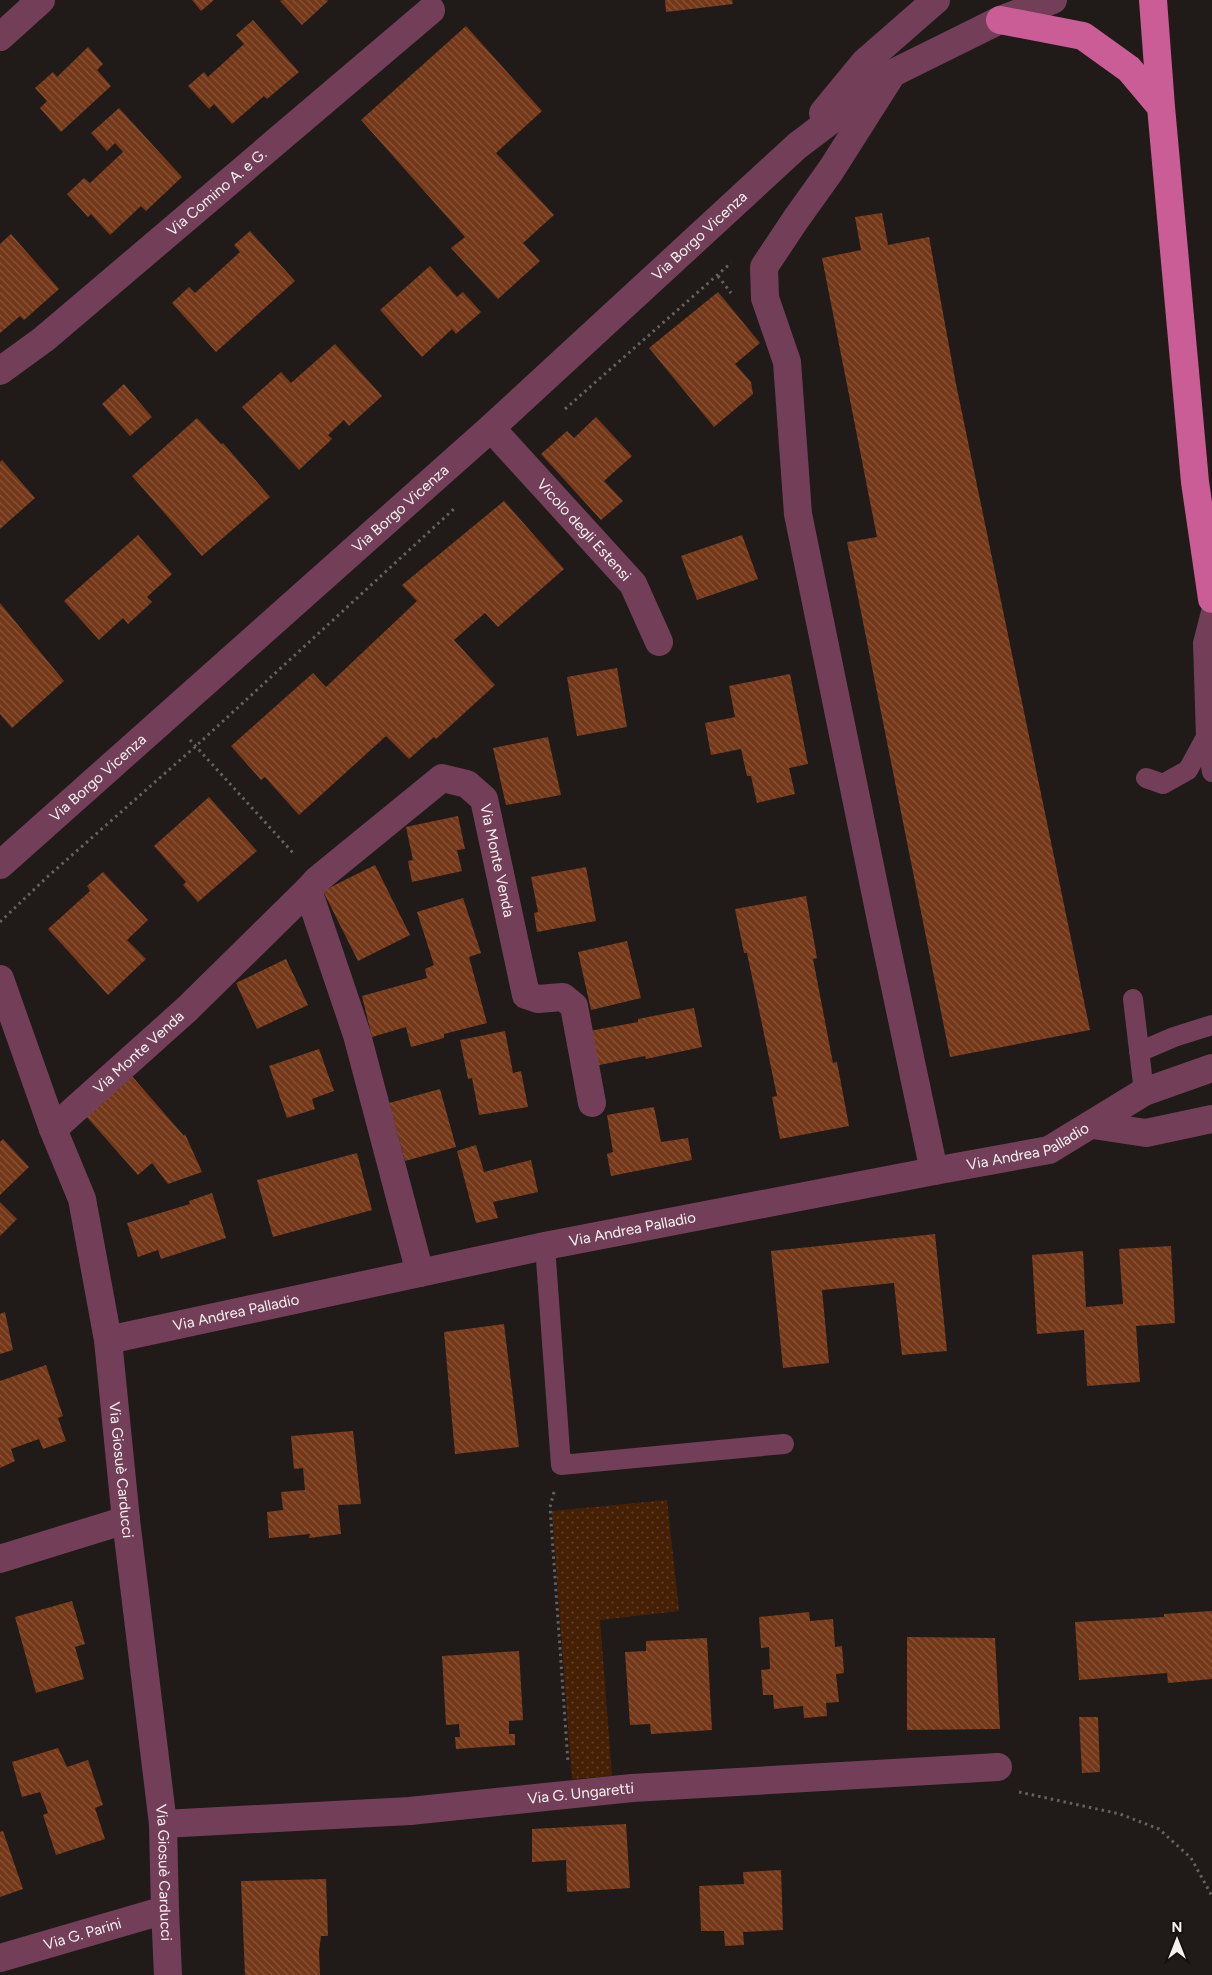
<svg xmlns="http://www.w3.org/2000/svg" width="1212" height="1975" font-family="Figtree,sans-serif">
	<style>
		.park { fill: url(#park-dots) }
		.building { fill: url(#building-back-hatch) }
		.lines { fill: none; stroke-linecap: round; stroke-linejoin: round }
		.path { stroke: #66615f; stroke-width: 3; stroke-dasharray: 2.5 4; stroke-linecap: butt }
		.service { stroke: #733f58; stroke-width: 20 }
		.minor { stroke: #733f58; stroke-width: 28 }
		.tertiary { stroke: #733f58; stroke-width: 28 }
		.primary { stroke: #cb5d96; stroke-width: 28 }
		.labels { text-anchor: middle; stroke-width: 4; stroke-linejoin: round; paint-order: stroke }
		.street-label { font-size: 15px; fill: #f5f1ef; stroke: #16120f }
	</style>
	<defs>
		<pattern id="park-dots" width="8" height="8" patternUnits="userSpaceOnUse" patternTransform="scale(1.25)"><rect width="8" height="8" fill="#462005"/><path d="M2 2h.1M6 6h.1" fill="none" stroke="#61412a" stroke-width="1.8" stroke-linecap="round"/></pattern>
		<pattern id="building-back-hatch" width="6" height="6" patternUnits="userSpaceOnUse" patternTransform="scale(1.25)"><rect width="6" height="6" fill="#743819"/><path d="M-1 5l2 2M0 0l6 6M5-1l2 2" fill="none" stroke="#88553b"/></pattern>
	</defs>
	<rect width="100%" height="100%" fill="#201b18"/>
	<!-- park -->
	<path class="park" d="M667,1500l12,111 -79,9 12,156 -40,3 -20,-268z"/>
	<!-- building -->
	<path class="building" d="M192,0h22l-13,11z
		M282,0h45l1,1 -26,24 -22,-24z
		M665,0h67l1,4 -67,8z
		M253,20l46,52 -32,27 -3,-3 -32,28 -18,-20 -5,5 -21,-23 16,-14 4,5 36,-33 -8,-9z
		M466,26l76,85 -46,42 58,62 -31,28 17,18 -42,38 -47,-51 14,-11 -104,-117z
		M88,47l15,17 -6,6 14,16 -50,46 -21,-24 7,-7 -12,-13 18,-16 4,5z
		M119,108l63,69 -36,34 -5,-5 -31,29 -19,-21 -3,3 -21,-23 17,-16 6,5 33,-31 -8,-9 -8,8 -16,-18z
		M882,213l6,32 41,-8 27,147 134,646 -140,27 -103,-515 30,-5 -55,-279 39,-8 -6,-33z
		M250,231l45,50 -79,71 -44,-49 17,-16 6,6 45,-41 -6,-7z
		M11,234l48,55 -35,31 -4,-4 -20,17v-89z
		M430,266l27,31 6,-5 18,20 -25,22 -4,-5 -30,28 -42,-47z
		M718,292l42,51 -25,21 16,18 2,12 -39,33 -65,-79z
		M335,344l47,52 -33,30 -5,-6 -16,15 4,4 -33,31 -57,-63 39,-35 10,11z
		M124,384l28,33 -22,19 -28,-32z
		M596,417l36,39 -28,25 19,20 -22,19 -60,-66 26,-23 7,7z
		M197,418l24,26 2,-1 47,54 -68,59 -70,-80z
		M2,460l33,38 -35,31v-67z
		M504,501l60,68 -66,58 -13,-14 -31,27 41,45 -59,54 -2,-2 -25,22 -23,-23 -87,79 -34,-38 -4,3 -30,-34 82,-73 13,14 91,-86 -15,-16z
		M138,535l34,39 -25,23 5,5 -24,22 -5,-6 -24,22 -35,-39z
		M742,535l16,44 -61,21 -16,-44z
		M0,603l64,78 -52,47 -12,-14z
		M617,668l10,59 -50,9 -10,-59z
		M790,674l18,90 -19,4 6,26 -38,9 -6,-27h-4l-6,-27 -30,6 -6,-32 30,-6 -6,-31z
		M548,737l13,58 -55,10 -13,-57z
		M209,797l48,54 -59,51 -15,-17 3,-3 -32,-36z
		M458,816l7,33 -8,1 5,21 -50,11 -4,-21 5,-1 -7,-33z
		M375,865l35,70 -52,26 -35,-70z
		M586,867l10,54 -59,11 -3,-19 4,-1 -7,-35z
		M103,872l45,48 -21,20 19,19 -38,36 -60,-66 42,-38 -3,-5z
		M806,896l11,62 -4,1 20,104 4,-1 12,64 -69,13 -8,-42 5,-1 -30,-143h-3l-9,-44z
		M463,898l18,55 -12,4 18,66 -43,11v4l-33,9 -5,-20 -34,10 -10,-41 65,-18 -2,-9 9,-4 -17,-53z
		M627,941l14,57 -50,12 -13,-58z
		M286,959l22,46 -51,24 -21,-46z
		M694,1008l8,39 -56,12 -1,-3 -56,11 -5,-35 54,-10v-3z
		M505,1031l8,42 8,-2 7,36 -49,8 -7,-37 -4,1 -8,-39z
		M319,1049l15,42 -22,8 3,10 -28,9 -18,-52z
		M131,1075l53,61 1,-2 17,38 -34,12 -16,-21 -14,12 -53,-60z
		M440,1089l16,58 -51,14 -16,-58z
		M654,1107l7,35 27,-4 4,22 -81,16 -4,-22 6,-2 -6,-37z
		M3,1139l26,28 -29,28v-53z
		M476,1145l8,27 47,-12 7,32 -45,10 5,16 -22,5 -19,-72z
		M357,1153l15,57 -99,27 -16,-57z
		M212,1193l14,45 -65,21 -3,-9 -20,7 -11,-34 63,-19 -1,-3z
		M0,1202l17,17 -17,17z
		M935,1234l12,117 -45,4 -8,-72 -72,7 7,73 -46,5 -12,-117z
		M1171,1246l4,77 -39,3 4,56 -53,4 -3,-56 -47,4 -5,-79 51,-4 3,56 37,-3 -4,-55z
		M5,1312l8,38 -13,4v-40z
		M504,1324l15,123 -64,7 -11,-122z
		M46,1365l17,51 -5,2 8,23 -23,8 -4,-10 -28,10 4,12 -15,7v-87z
		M353,1431l8,73 -23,1 3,29 -32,4 1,-4 -41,4 -2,-26 16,-2 -2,-18 24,-2 -2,-22 -9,1 -3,-33z
		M72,1601l13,43 -10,3 9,32 -48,14 -21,-76z
		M1212,1611v68l-44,4 -1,-10 -88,7 -4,-58 89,-5v-3z
		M809,1612l1,9 23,-2 2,28 7,-1 2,27 -8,1 3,28 -13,1 1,13 -23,2 -1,-12 -29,3 -1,-14h-10l-2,-25 9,-1 -1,-22 -8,1 -2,-31z
		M907,1637l88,1 5,91 -93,1z
		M707,1638l5,92 -61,4 -1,-10 -20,1 -5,-73 21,-1v-10z
		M519,1651l4,69 -14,1v13h6v11l-59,4 -1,-12h5l-1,-13 -13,1 -4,-69z
		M1079,1717h19l2,55 -18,1z
		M58,1748l9,19 21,-7 15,45 -8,3 10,31 -49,16 -13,-40 5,-2 -8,-21 -18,5 -10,-35z
		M626,1824l4,64 -63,4 -1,-32 -34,2v-33z
		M3,1831l20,58 -23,8v-65z
		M781,1870l2,60 -40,2 1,13 -19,1 -1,-15h-23l-2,-45 45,-2 -1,-12z
		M326,1879l2,57h-7l-2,15 1,24h-75l-4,-94z"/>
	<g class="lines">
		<!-- path -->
		<path class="path" d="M718,276l13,17
			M565,409l166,-146
			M190,740l105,115
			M0,922l46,-44 150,-132 260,-239
			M554,1492l-4,15 18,255
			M1019,1792l101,22 39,15 32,29 21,38"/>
		<!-- service -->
		<path class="service" d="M1206,737l6,35
			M1146,778l17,6 25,-14 18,-33 -3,-94 9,-35
			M1133,999l11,93
			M1139,1052l35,-15 38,-12
			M545,1246l16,219 223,-21"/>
		<!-- minor -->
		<g class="minor">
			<path d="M0,37l41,-37"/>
			<path d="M892,74l-61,96 -35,49 -32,48 1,31 22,64 11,152 83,406 53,251"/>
			<path id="s1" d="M0,371l44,-32 387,-329"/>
			<path id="s2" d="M491,428l142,156 26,58"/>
			<path id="s3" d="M308,890l9,-10 125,-102 25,6 17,15 42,196 12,4 25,-2 11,9 18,97"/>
			<path id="s4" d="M0,979l53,150 29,70 26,141 18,180 37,304 2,86 3,65"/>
			<path d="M1093,1125l53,8 66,-14"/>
			<path id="s5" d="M53,1129l134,-120 121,-119 49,145 63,238"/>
			<path id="s6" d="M108,1340l437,-94 389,-75 115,-21 95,-58 68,-24"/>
			<path d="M0,1559l126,-39"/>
			<path id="s7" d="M163,1824l247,-13 222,-23 366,-21"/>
			<path id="s8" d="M0,1958l165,-48"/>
		</g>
		<!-- tertiary -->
		<g class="tertiary">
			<path d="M823,113l42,-51 71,-62"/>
			<path id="s9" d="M0,865l491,-437 306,-282 96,-73 107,-53 53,-20"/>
		</g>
		<!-- primary -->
		<path class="primary" d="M1153,0l8,107 34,375 17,117
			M1000,20l83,16 46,33 32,38"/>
	</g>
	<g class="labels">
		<!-- street labels -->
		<g class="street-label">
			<text dy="5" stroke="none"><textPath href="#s1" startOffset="281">Via Comino A. e G.</textPath></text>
			<text dy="5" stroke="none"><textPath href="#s9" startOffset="941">Via Borgo Vicenza</textPath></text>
			<text dy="5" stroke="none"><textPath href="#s9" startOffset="536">Via Borgo Vicenza</textPath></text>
			<text dy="5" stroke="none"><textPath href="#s2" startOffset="138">Vicolo degli Estensi</textPath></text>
			<text dy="5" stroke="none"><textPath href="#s9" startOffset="131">Via Borgo Vicenza</textPath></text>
			<text dy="5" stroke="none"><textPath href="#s3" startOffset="286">Via Monte Venda</textPath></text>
			<text dy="5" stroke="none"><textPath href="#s5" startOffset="115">Via Monte Venda</textPath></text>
			<text dy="5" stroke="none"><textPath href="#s6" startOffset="941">Via Andrea Palladio</textPath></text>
			<text dy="5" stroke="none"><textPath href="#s6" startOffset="536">Via Andrea Palladio</textPath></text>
			<text dy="5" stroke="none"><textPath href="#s6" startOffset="131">Via Andrea Palladio</textPath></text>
			<text dy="5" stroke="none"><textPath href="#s4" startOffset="509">Via Giosuè Carducci</textPath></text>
			<text dy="5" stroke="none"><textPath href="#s7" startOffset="419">Via G. Ungaretti</textPath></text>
			<text dy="5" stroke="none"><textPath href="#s4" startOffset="914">Via Giosuè Carducci</textPath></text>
			<text dy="5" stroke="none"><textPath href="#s8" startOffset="86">Via G. Parini</textPath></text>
		</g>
	</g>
	<!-- north arrow -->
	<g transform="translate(1177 1940)" stroke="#16120f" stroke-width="4" paint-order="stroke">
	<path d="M0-4L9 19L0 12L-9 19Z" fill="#f5f1ef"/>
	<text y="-8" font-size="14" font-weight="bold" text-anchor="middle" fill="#f5f1ef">N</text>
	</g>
</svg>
